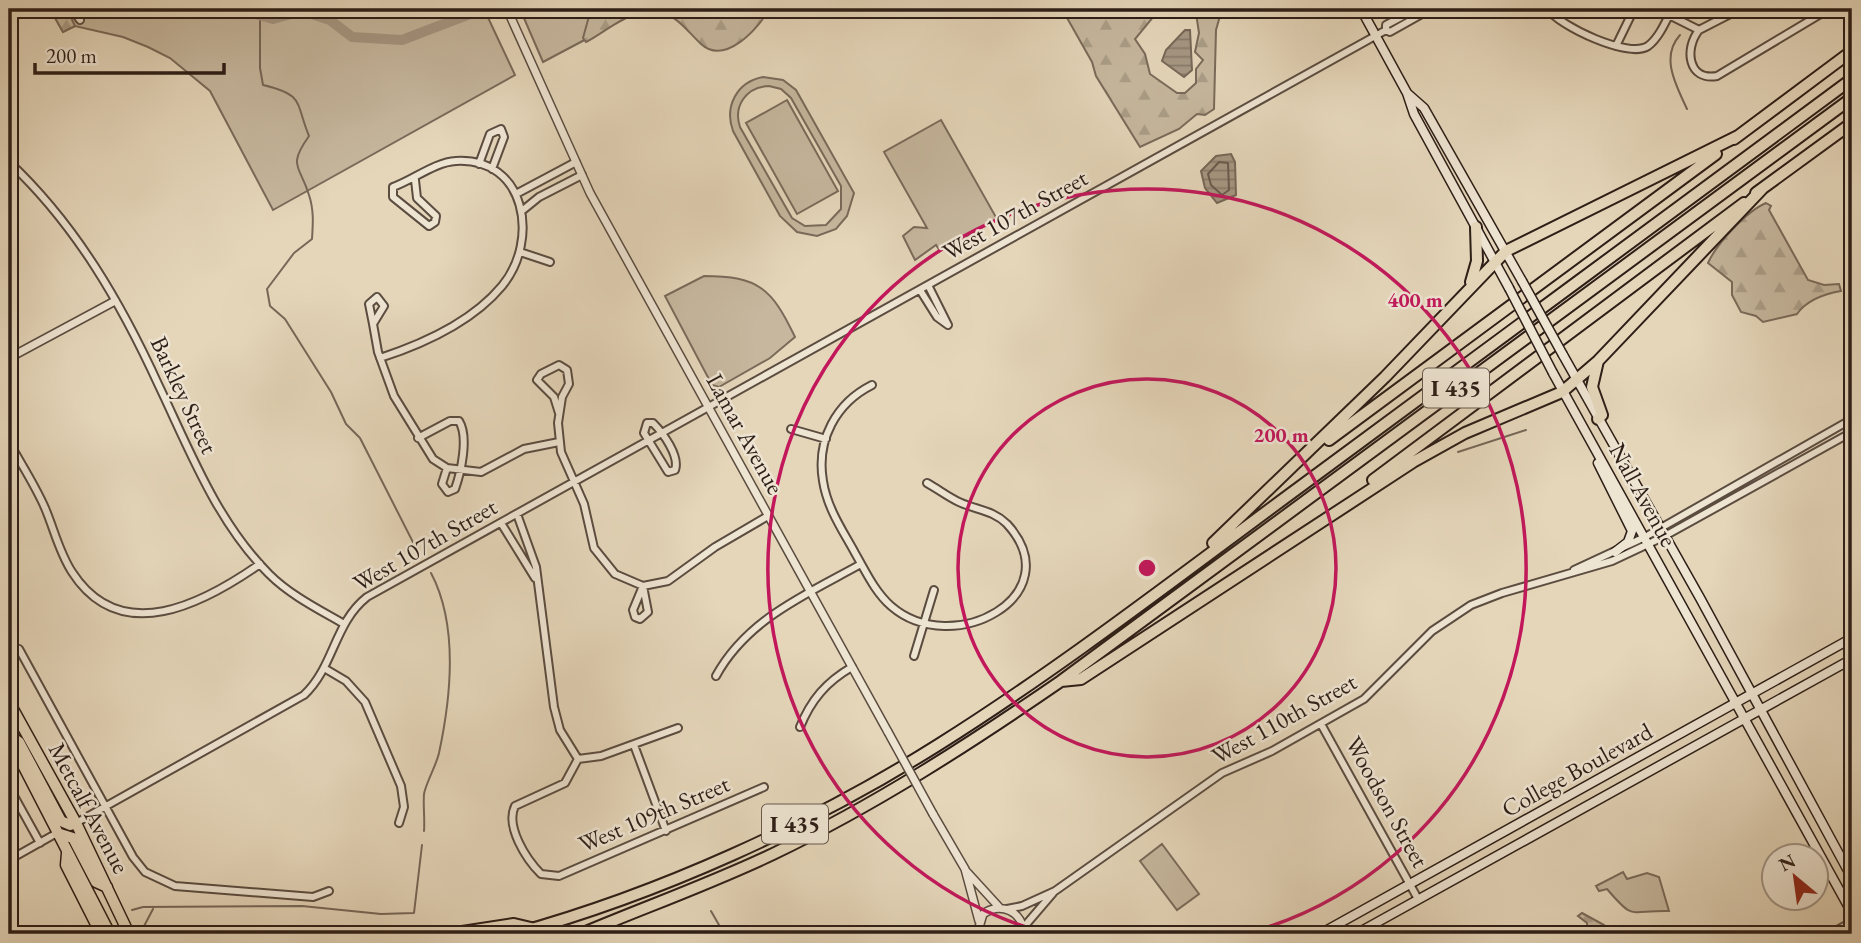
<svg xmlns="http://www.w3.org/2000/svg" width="1861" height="943" font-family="'EB Garamond',serif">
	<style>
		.green { fill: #c6b79e; stroke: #7a6a5a; stroke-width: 2; fill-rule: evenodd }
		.forest { fill: url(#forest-firs); stroke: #7a6a5a; stroke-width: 2 }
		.water { fill: url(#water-rules); stroke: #766758; stroke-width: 2 }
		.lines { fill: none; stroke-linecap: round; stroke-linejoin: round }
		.shore { stroke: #6a5a4d; stroke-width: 2 }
		.stream { stroke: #766758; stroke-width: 2 }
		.river { stroke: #a69783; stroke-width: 10 }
		.minor-casing { stroke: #5b4c40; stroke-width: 10 }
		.tertiary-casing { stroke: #5b4c40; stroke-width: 10 }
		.secondary-casing { stroke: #2d1e17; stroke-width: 11 }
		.primary-casing { stroke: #2d1e17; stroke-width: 13 }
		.motorway-casing { stroke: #2d1e17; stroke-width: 14 }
		.minor { stroke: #eee4d2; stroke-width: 6 }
		.tertiary { stroke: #eee4d2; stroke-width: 7 }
		.secondary { stroke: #eee4d2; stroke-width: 8 }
		.primary { stroke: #e5d6ba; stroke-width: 10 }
		.motorway { stroke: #e5d6ba; stroke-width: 10 }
		.tertiary-bridge-casing { stroke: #5b4c40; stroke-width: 10; stroke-linecap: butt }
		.secondary-bridge-casing { stroke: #2d1e17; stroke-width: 11; stroke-linecap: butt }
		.tertiary-bridge { stroke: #eee4d2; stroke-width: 7 }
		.secondary-bridge { stroke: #eee4d2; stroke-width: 8 }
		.ring { fill: none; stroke: #c2185b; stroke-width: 3.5 }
		.labels { text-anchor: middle; stroke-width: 5; stroke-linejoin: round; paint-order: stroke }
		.shield { fill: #eee4d2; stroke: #67594f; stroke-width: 2 }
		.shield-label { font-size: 23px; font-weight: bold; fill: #2d1e17 }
		.street-label { font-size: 24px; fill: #2d1e17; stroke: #eee4d2 }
		.centre { fill: #c2185b; stroke: #eee4d2; stroke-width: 3.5 }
		.ring-label { font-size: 21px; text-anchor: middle; font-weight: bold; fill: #c2185b; stroke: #eee4d2; stroke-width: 5; stroke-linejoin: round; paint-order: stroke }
	</style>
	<defs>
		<pattern id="forest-firs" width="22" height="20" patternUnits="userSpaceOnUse" patternTransform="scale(1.75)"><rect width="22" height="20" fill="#c6b79e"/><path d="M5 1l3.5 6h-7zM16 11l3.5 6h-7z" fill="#aa9d87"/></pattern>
		<pattern id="water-rules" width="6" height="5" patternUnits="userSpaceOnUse" patternTransform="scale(1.75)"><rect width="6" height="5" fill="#a69783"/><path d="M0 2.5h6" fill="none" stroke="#887b6a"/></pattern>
	</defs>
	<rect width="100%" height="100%" fill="#e5d6ba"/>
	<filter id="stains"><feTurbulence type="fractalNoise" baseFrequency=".00286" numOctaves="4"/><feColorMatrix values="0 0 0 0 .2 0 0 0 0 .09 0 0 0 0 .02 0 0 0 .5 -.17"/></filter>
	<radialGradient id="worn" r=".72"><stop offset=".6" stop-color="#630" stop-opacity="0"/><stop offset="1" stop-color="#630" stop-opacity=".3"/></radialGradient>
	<!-- green -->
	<path class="green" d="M50,9h221l3,4 5,-4h205l31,66 -242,135 -63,-119 -40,-33 -22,-11 -25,-10 -48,-11 -12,6z
		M520,9h123l-100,53z
		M763,77l20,3 13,10 58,103 -7,23 -11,13 -19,7 -20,-4 -17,-16 -47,-85c-9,-25 4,-49 30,-54zM769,86l12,3 10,9 50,88v23l-15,16 -21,1 -13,-8 -52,-91c-7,-21 6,-40 29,-41z
		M787,100l51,91 -41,23 -51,-91z
		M941,120l56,99 -57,32 -4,-6 -21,15 -12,-24 11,-9 13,1 -43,-76z
		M704,276c55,0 68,13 91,61l-25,21 -51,29 -7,-2 -47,-89z
		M1162,844l37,50 -22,16 -37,-49z
		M1623,872l4,7 20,-6 12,4 10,34c-40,-1 -34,11 -62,-22l-8,2 -3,-5z"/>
	<!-- forest -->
	<path class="forest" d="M50,9h17l8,17 -12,6z
		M591,9h178c-10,19 -44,57 -68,35 -16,-15 -24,-30 -47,-33 -21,-4 -50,22 -68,31l-3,-4z
		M1062,9h115l-11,7 -8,-5 -23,28 10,15 5,20 27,19h8l11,-10v-14l7,-9 -8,-8 4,-19 -3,-20 -11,-4h37l-6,21 -2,79 -9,6 -8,-1 -18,15 -39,18 -44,-71 -4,-14z
		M1766,203l5,3 -2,4 39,70 16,5 15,-1 2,7c-17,3 -35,10 -44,23l-34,8 -7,-6 -15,-4 -9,-17v-13l-24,-19c9,-20 39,-52 58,-60z
		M1582,913l22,12 3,9h-19l-1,-11 -9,-7z"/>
	<!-- water -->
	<path class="water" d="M1185,30h5l2,40 -8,7 -22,-16 4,-11z
		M1231,154l4,8 1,33 -19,8 -12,-15 -4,-17 15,-15z"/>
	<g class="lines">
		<!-- shore -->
		<path class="shore" d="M1219,162l9,1 1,27 -7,5 -11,-10 -3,-11z"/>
		<!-- stream -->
		<path class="stream" d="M1691,14l1,-5
			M260,15v53l3,17c42,10 32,17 46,51 -22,31 -9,29 0,59 5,15 4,29 3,44l-18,14 -27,36 3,17 15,13 46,73 15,32 14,14 59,116
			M1680,35c-20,22 -4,50 7,74
			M1458,452l68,-22
			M424,831c1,-12 -1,-25 0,-37 2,-11 12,-28 15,-41 12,-56 20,-127 -8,-180
			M132,910l11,-3 159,-1 79,8 33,-1 8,-68
			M711,911l8,14
			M142,930l11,-21"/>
		<!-- river -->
		<path class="river" d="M238,9l35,10 29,-8 28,9 22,17 50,3 81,-31"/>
		<defs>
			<path id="minor" d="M72,9l8,11
				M1548,9c11,17 81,50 100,37 11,-8 18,-25 24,-37
				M1669,15l30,15 41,-21
				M1386,30l4,2 41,-23
				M1699,30c-15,19 -11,51 18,46l112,-67
				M1616,46l18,-37
				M9,162c67,63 112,141 150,224 31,65 58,136 110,188 21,21 49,35 75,50
				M479,164l11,-30 11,-5 3,8 -12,32
				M516,194l60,-32
				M523,210l16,-13 43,-22
				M520,252l30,10
				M928,285l20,40
				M920,290l17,27 11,8
				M373,324l-4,-20 8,-7 7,9 -11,18 5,28 16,44 39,63 14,9 34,4 43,-23 35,-7
				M380,358c43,-14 93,-37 122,-72 38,-46 24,-129 -46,-125 -21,1 -43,19 -63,26v10l36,29 6,-4 1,-6 -19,-18 -2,-18
				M872,385c-36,18 -56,55 -49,96 4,27 20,50 32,72 11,19 20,39 36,53 62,54 181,-11 116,-82 -14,-14 -31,-14 -48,-22 -11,-5 -21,-13 -32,-19
				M559,413l-5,-16 -17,-17 4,-6 18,-9 8,5 2,14 -7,13 -4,26 3,29 23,52 10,44 21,26 28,12 25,-5 47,-34 53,-31
				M647,423h6c10,10 27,33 22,47l-7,2 -24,-39z
				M791,429l35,10
				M418,438l32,-17h9c10,16 2,51 -4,68l-7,3 -6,-8 5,-16
				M9,442c12,22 26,43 36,66 9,21 14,44 27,64 49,76 132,31 188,-8
				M517,514l19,53 18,140 6,23 18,29
				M501,523l34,55
				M1574,570l71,-33 207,-118
				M643,586l5,26 -8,7 -5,-2 -2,-7z
				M19,649l114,208 12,15 30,14 138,11 16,-6
				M914,656l20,-66
				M324,668l22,13 19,21 36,84 3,21 -5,16
				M716,676c31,-57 91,-82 145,-112
				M1321,724l97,175
				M800,727c11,-27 26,-45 52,-60
				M678,728l-77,28 -23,3 -13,24 -50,23c-10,20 11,53 26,68l18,2 205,-89
				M634,745l32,86
				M9,787l31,56
				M76,823l228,-128c30,-28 30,-72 63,-98l1019,-567v-5l30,-16
				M9,860l48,-27
				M1007,909l15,-3 33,-15 167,-118 50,-22 92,-52 68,-68 39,-26 31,-12 110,-32 51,-24 189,-105
				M1023,928l30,-35
				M1830,934l22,-12"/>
			<path id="tertiary" d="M507,9l83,184 298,539
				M9,358l106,-57
				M933,814l32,55 14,52
				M967,872l32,35
				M977,934l6,-20c18,-13 41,-2 40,20"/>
			<path id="secondary" d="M1361,9l46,84 7,21 95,174
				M1407,93l17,15 98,173
				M1563,355l137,243 152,280
				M1553,373l299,540
				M1598,463l34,68 -4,11 -13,10
				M1320,934l532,-296
				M1356,934l496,-275"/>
			<path id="primary" d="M9,702l67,121 53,111
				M9,735l10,7 42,79 9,4 6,-2
				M9,738l101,196
				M57,833l16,5 23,44 11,5
				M67,853l-1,12 35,69"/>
			<path id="motorway" d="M1734,139l118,-88
				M1756,193l96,-70
				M1471,282l6,-21 -1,-34
				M1598,361l-6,26 10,28 -4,4
				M1329,440l387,-286
				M1373,480l371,-277
				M1213,543l172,-166 121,-126 232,-115
				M1061,681l20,-2 332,-217 52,-29 97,-41 36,-31 164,-172
				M449,934l65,-10 17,4
				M514,934c145,-40 297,-109 424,-189 124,-78 241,-169 359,-256 185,-137 370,-273 555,-410
				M581,934c64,-27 129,-50 192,-80 102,-49 195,-109 288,-173l791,-583"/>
		</defs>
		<!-- minor casing -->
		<use href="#minor" class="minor-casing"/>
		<!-- tertiary casing -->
		<use href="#tertiary" class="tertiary-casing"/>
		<!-- secondary casing -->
		<use href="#secondary" class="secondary-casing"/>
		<!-- primary casing -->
		<use href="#primary" class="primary-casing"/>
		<!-- motorway casing -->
		<use href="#motorway" class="motorway-casing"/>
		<!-- minor -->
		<use href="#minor" class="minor"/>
		<!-- tertiary -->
		<use href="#tertiary" class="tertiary"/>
		<!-- secondary -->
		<use href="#secondary" class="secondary"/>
		<!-- primary -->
		<use href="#primary" class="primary"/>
		<!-- motorway -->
		<use href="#motorway" class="motorway"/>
		<defs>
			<path id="tertiary-bridge" d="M888,732l45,82"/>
			<path id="secondary-bridge" d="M1522,281l41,74
				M1509,288l44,85"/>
		</defs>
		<!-- tertiary-bridge casing -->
		<use href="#tertiary-bridge" class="tertiary-bridge-casing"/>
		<!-- secondary-bridge casing -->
		<use href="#secondary-bridge" class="secondary-bridge-casing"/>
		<!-- tertiary-bridge -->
		<use href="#tertiary-bridge" class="tertiary-bridge"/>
		<!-- secondary-bridge -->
		<use href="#secondary-bridge" class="secondary-bridge"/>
	</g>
	<!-- distance rings -->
	<g class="ring">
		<circle cx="1147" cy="568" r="189"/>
		<path d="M1049 934A379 379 0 1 1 1245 934"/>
	</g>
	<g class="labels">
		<!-- shield labels -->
		<g class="shield">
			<rect x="1423" y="368.5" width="66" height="39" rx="5"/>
			<rect x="762" y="804.5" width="66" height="39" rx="5"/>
		</g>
		<g class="shield-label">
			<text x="1456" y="396">I 435</text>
			<text x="795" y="832">I 435</text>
		</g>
		<!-- street labels -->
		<g class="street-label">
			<text transform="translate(1015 215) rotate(-29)" y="8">West 107th Street</text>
			<text transform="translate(184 395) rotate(65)" y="8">Barkley Street</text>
			<text transform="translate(745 434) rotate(61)" y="8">Lamar Avenue</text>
			<text transform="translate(1643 495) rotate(61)" y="8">Nall Avenue</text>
			<text transform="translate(425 545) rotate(-30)" y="8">West 107th Street</text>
			<text transform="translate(1284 719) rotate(-29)" y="8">West 110th Street</text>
			<text transform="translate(1577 770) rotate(-29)" y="8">College Boulevard</text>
			<text transform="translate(1387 802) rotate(61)" y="8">Woodson Street</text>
			<text transform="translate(89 808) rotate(62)" y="8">Metcalf Avenue</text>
			<text transform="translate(654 814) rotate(-23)" y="8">West 109th Street</text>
		</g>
	</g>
	<circle cx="1147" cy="568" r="10" class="centre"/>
	<g class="ring-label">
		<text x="1415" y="307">400 m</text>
		<text x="1281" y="442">200 m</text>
	</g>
	<!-- margin -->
	<rect width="1861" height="943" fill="none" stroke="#e5d6ba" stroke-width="35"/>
	<rect x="10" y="10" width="1840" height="922" fill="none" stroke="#2d1e17" stroke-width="3.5"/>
	<rect x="18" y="18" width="1826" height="908" fill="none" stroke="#2d1e17" stroke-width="2"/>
	<!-- north arrow -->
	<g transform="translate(1795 877) rotate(331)"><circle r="33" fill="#eee4d2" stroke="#a19587" stroke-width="2"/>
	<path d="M0-5L12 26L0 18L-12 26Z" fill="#8f2418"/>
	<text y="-10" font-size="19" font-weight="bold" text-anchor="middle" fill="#2d1e17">N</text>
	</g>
	<!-- scale -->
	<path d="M35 63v10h189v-10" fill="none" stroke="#2d1e17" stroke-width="3.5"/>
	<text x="46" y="63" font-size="21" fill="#2d1e17" stroke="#eee4d2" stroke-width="5" paint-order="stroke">200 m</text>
	<rect width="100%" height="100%" filter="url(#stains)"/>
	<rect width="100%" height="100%" fill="url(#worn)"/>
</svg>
